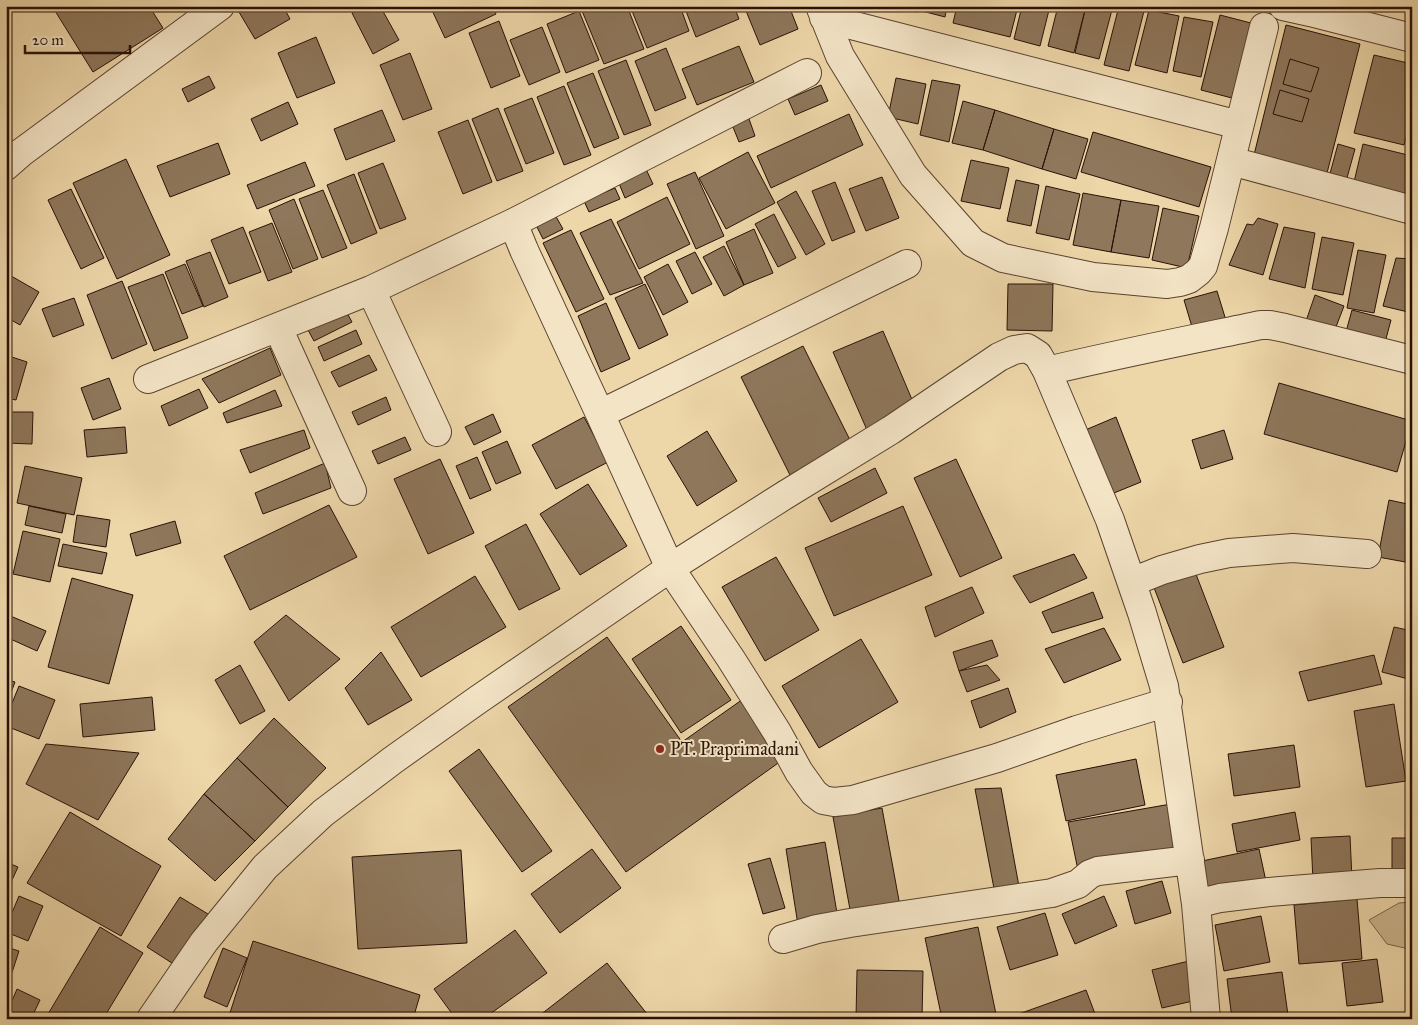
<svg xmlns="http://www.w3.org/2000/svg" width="1418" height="1025" font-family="'IM FELL Great Primer',serif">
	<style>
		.green { fill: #ccb58d; stroke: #7a634a }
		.building { fill: #8e775b; stroke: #281107 }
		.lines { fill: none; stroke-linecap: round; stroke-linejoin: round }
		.minor-casing { stroke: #59422f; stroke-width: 30 }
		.tertiary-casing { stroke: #59422f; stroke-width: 30 }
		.minor { stroke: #f3e4c6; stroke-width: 28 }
		.tertiary { stroke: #f3e4c6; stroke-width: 28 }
		.poi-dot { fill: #8f2418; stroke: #f3e4c6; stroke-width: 2 }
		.labels { text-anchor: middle; stroke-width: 4; stroke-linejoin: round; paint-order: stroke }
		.poi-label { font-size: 18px; fill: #281107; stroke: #f3e4c6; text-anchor: start }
	</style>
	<rect width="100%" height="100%" fill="#edd6a8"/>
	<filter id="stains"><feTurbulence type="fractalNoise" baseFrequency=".004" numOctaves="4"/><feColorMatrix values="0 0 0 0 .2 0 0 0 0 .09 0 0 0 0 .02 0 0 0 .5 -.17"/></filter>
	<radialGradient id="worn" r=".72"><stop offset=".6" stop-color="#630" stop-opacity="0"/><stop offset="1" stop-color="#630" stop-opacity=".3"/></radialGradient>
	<!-- green -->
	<path class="green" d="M1412,902v76l-3,-29 -22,-5 -18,-24 30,-17z"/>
	<!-- building -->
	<path class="building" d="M52,6h97l14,22 -70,44z
		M283,6l7,13 -35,20 -19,-32z
		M365,6h15l19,34 -26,14 -21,-41z
		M430,6h62l4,8 -51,24z
		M580,6h47l17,43 -40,15z
		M630,6h50l9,25 -42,17z
		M684,6h50l5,13 -43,18z
		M744,6h45l9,23 -38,16z
		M891,6h27l-1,6z
		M923,6h24l-2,11 -23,-6z
		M957,6h61l-8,31 -57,-14z
		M1022,6h28l-10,40 -26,-7z
		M1058,6h28l-12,47 -26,-7z
		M1086,6h27l-14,53 -24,-6z
		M1119,6l26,1 -16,64 -25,-6z
		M1149,10l30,6 -12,57 -32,-8z
		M579,11l20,49 -33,13 -19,-49z
		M1220,15l31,8 -19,75 -31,-8z
		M1184,17l29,5 -12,55 -28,-6z
		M499,21l21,55 -29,12 -22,-55z
		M1286,25l74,19 -33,129 -73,-18z
		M542,27l18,45 -31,13 -19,-45z
		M316,37l19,46 -38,15 -19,-45z
		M739,46l15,36 -57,23 -15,-36z
		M666,48l20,50 -31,13 -20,-50z
		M410,53l22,56 -29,11 -23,-55z
		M1374,55l38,9v51l-8,30 -50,-12z
		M1290,59l29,9 -8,24 -28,-8z
		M626,60l25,65 -27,10 -26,-64z
		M593,73l26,65 -25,10 -27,-65z
		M209,76l6,12 -27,14 -6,-13z
		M896,78l30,6 -8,40 -30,-7z
		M932,80l28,5 -11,57 -29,-7z
		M821,85l7,16 -33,14 -7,-16z
		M564,86l27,69 -27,10 -27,-68z
		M1280,90l29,9 -7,23 -29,-8z
		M532,98l22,55 -28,11 -22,-55z
		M963,101l32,9 -12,40 -31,-7z
		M288,102l10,22 -37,17 -10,-22z
		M498,108l25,63 -26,10 -25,-62z
		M382,110l13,31 -49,19 -12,-31z
		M995,110l59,19 -12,40 -59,-19z
		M849,114l14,31 -92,43 -14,-32z
		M748,116l7,20 -16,6 -8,-20z
		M468,120l24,62 -29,12 -25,-62z
		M1054,129l34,10 -12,40 -34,-10z
		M1093,132l118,35 -12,40 -118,-35z
		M218,143l12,31 -60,23 -13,-31z
		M1338,144l17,5 -10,36 -17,-4z
		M1363,144l49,12v31l-3,9 -55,-14z
		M748,152l27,51 -49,26 -27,-51z
		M126,159l44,96 -53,24 -44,-96z
		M971,160l38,8 -9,41 -39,-8z
		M305,162l10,24 -58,23 -10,-24z
		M383,163l23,56 -26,10 -22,-56z
		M645,167l8,17 -28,14 -7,-17z
		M695,172l29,64 -28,13 -29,-65z
		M354,174l23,59 -26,11 -24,-59z
		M882,177l17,41 -33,13 -17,-42z
		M1016,180l23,5 -8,41 -24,-5z
		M835,182l20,50 -23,9 -20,-50z
		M1046,186l34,8 -11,46 -33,-7z
		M615,188l5,11 -31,13 -5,-11z
		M71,189l33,69 -23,11 -33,-69z
		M323,190l24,58 -25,10 -23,-59z
		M796,191l29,53 -19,11 -29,-53z
		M1083,193l38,7 -10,52 -38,-7z
		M667,197l23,47 -51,25 -22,-47z
		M294,199l24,60 -25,10 -24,-59z
		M1121,200l38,6 -10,52 -38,-6z
		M1163,208l36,8 -12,52 -35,-8z
		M554,213l9,16 -20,10 -8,-16z
		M774,214l22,44 -18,9 -23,-43z
		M1258,218l20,6 -15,51 -34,-10 18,-41 6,1z
		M611,219l32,64 -33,12 -30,-62z
		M272,223l20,49 -24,9 -19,-49z
		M243,227l18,45 -32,12 -18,-44z
		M1284,227l31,6 -10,55 -36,-9z
		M754,229l19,44 -29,12 -18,-43z
		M571,230l33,69 -28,13 -33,-69z
		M1322,237l32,6 -11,52 -31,-6z
		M724,246l20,39 -20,11 -21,-39z
		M1358,250l28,5 -12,58 -27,-5z
		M210,252l18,45 -24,10 -18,-46z
		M695,252l17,32 -20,10 -16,-33z
		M1396,258l16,1v38l-4,15 -25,-6z
		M185,264l18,42 -21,8 -17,-42z
		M668,264l20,38 -25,13 -19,-38z
		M6,273l33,19 -19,33 -14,-8z
		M163,274l25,64 -34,13 -26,-64z
		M122,281l25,63 -35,15 -25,-64z
		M645,284l23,51 -29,14 -24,-51z
		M1008,284h45l-1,47 -45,-1z
		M1217,291l11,36 -33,10 -11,-37z
		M1315,295l29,11 -10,26 -28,-11z
		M74,298l10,27 -31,12 -11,-28z
		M606,303l24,56 -29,13 -23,-56z
		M1352,310l39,10 -8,30 -39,-11z
		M346,311l6,11 -38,19 -6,-11z
		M356,330l6,14 -38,17 -6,-14z
		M883,331l33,78 -49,21 -34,-78z
		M803,346l51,102 -62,31 -51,-102z
		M270,348l11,27 -62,28 -17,-24z
		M6,355l21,7 -11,38 -10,-2z
		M369,355l8,15 -38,17 -8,-15z
		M109,378l12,31 -28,11 -12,-32z
		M1279,383l133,38 -15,51 -133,-38z
		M199,389l9,19 -39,18 -8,-20z
		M275,390l7,16 -55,17 -4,-10z
		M386,397l5,13 -33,15 -6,-13z
		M6,412h27l-1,32 -26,-1z
		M493,414l8,18 -27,13 -9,-18z
		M584,417l24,45 -52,27 -24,-44z
		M1116,417l25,65 -32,13 -26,-64z
		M125,427l2,26 -40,4 -3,-27z
		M304,430l6,18 -60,25 -10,-23z
		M1224,430l9,29 -32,10 -9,-29z
		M707,431l30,50 -40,25 -30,-50z
		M405,437l6,13 -33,14 -6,-13z
		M507,441l14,32 -25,11 -14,-32z
		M477,457l14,33 -21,9 -14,-33z
		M440,459l34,74 -46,21 -34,-75z
		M956,459l46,99 -42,19 -46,-99z
		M325,463l6,25 -68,26 -8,-21z
		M25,466l57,12 -8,37 -57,-12z
		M875,468l12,25 -56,29 -13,-24z
		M588,484l39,62 -47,29 -40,-61z
		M1389,500l23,5 -1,58 -33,-6z
		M329,505l28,52 -107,53 -26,-54z
		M29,506l37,8 -4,19 -37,-8z
		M903,506l29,69 -98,41 -29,-68z
		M77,515l33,5 -4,27 -33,-5z
		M175,521l6,22 -45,13 -6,-22z
		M526,524l34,65 -41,21 -34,-64z
		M23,531l37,8 -10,43 -37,-8z
		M63,544l44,9 -5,21 -44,-8z
		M1074,554l13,24 -57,25 -17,-27z
		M776,557l43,73 -54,31 -43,-74z
		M1194,569l30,78 -41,16 -30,-78z
		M475,576l31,51 -85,50 -30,-50z
		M72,578l61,17 -24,89 -61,-17z
		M972,587l12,26 -49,24 -10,-30z
		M1093,592l10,26 -51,15 -10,-21z
		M8,615l38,16 -9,20 -31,-14v-18z
		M286,615l54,44 -51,42 -35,-59z
		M681,626l50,74 -50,33 -49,-74z
		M1394,627l18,4v49l-30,-8z
		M1104,628l17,32 -57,23 -19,-34z
		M607,637l75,105 64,-45 42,59 -162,116 -118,-165z
		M861,639l37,63 -79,46 -37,-62z
		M992,640l6,16 -39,15 -6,-19z
		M381,652l31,48 -44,25 -23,-37z
		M1374,655l8,29 -74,17 -9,-29z
		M240,665l25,46 -25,13 -25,-44z
		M987,665l13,15 -33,12 -8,-21z
		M6,679l9,3 -9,24z
		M19,686l36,14 -16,39 -33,-13v-8z
		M1008,688l8,24 -36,16 -9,-27z
		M152,697l3,33 -72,7 -3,-33z
		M1394,704l12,77 -40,6 -12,-76z
		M274,718l52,50 -38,39 -51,-49z
		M46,744l93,9 -41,67 -72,-36z
		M1294,745l6,42 -66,9 -6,-42z
		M479,749l73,102 -30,21 -73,-101z
		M237,758l51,49 -33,34 -51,-47z
		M1136,759l9,46 -79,16 -10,-46z
		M1001,788l19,104 -24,7 -21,-110z
		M204,794l51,47 -40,40 -47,-42z
		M1171,804l8,54 -101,12 -10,-48z
		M882,808l18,98 -49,9 -18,-98z
		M70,812l91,54 -40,70 -94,-53z
		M1295,812l5,28 -63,12 -5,-28z
		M1350,836l2,43 -39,2 -2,-43z
		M1392,838h20v42h-20z
		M825,842l13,77 -40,6 -12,-76z
		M592,849l29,39 -61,45 -29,-39z
		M1259,849l8,37 -57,13 -8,-38z
		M461,850l6,93 -109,6 -6,-92z
		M770,858l15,50 -22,6 -15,-50z
		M6,862l12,5 -11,24h-1z
		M1162,881l9,32 -36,11 -9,-33z
		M19,896l24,10 -15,35 -22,-9v-5z
		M1104,896l13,30 -42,18 -13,-30z
		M180,897l28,17 -33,51 -28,-18z
		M1357,899l5,60 -63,5 -5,-59z
		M1045,913l13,42 -48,15 -13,-43z
		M1261,916l9,46 -46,9 -9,-46z
		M100,927l43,26 -40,66h-47l-8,-5z
		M978,927l19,92h-55l-17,-81z
		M515,930l32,43 -64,46h-27l-22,-30z
		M253,941l167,54 -7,24h-175l-9,-3z
		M6,947l13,4 -13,40z
		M223,948l24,10 -20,49 -23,-10z
		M1377,959l6,43 -36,4 -5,-43z
		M1193,960l9,39 -40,9 -10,-38z
		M607,963l44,56h-116z
		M857,970l66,1 -1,48h-66z
		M1282,972l6,43 -30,4h-26l-5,-40z
		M17,989l23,11 -9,19h-25v-4z
		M1086,990l11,29h-83l-1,-3z"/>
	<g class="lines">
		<defs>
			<path id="minor" d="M820,6l20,50 73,119 60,68 30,15 90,19 74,7 13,-2 9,-3 9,-7 5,-6 11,-38 50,-201
				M1283,6l27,6 102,26
				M824,18l415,107
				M1231,161l181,49
				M513,223l11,27 76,164 70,154 61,91 46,73 22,40 15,21 9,7 11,2 19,-2 144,-42 80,-28 91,-28
				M371,290l66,142
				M278,328l74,163
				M1047,371c71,-17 142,-31 214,-46h9l15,3 127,32
				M148,379l223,-89 142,-67 294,-150
				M600,414l307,-150
				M1132,582l30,-12 38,-11 29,-6 64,-5 74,6
				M1196,904l24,-6 49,-6 111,-9h32
				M783,939l34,-10 33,-6 202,-30 26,-9 12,-10 8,-3 92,-11
				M151,1019l53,-77 61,-75 58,-54 70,-53 86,-61 191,-131 115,-73 106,-65 108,-73 15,-7 13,-2 11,7 9,16 63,149 32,93 22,73 32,218 10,115"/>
			<path id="tertiary" d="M6,166l16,-14 198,-146"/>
		</defs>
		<!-- minor casing -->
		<use href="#minor" class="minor-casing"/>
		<!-- tertiary casing -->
		<use href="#tertiary" class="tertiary-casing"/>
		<!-- minor -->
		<use href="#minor" class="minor"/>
		<!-- tertiary -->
		<use href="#tertiary" class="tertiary"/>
	</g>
	<!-- markers -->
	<circle class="poi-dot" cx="660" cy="749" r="5"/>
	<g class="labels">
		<!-- poi labels -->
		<g class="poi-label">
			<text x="670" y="755">PT. Praprimadani</text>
		</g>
	</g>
	<!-- margin -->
	<rect width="1418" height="1025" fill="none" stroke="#edd6a8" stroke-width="25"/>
	<rect x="8" y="8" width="1403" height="1010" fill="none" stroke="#281107" stroke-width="2.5"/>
	<rect x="12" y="12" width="1393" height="1000" fill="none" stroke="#281107"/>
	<!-- scale -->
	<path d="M25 45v8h105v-8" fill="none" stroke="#281107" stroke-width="2.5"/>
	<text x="32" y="45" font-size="15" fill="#281107" stroke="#f3e4c6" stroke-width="4" paint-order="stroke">20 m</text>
	<rect width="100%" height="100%" filter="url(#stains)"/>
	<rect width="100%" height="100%" fill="url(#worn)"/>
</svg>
